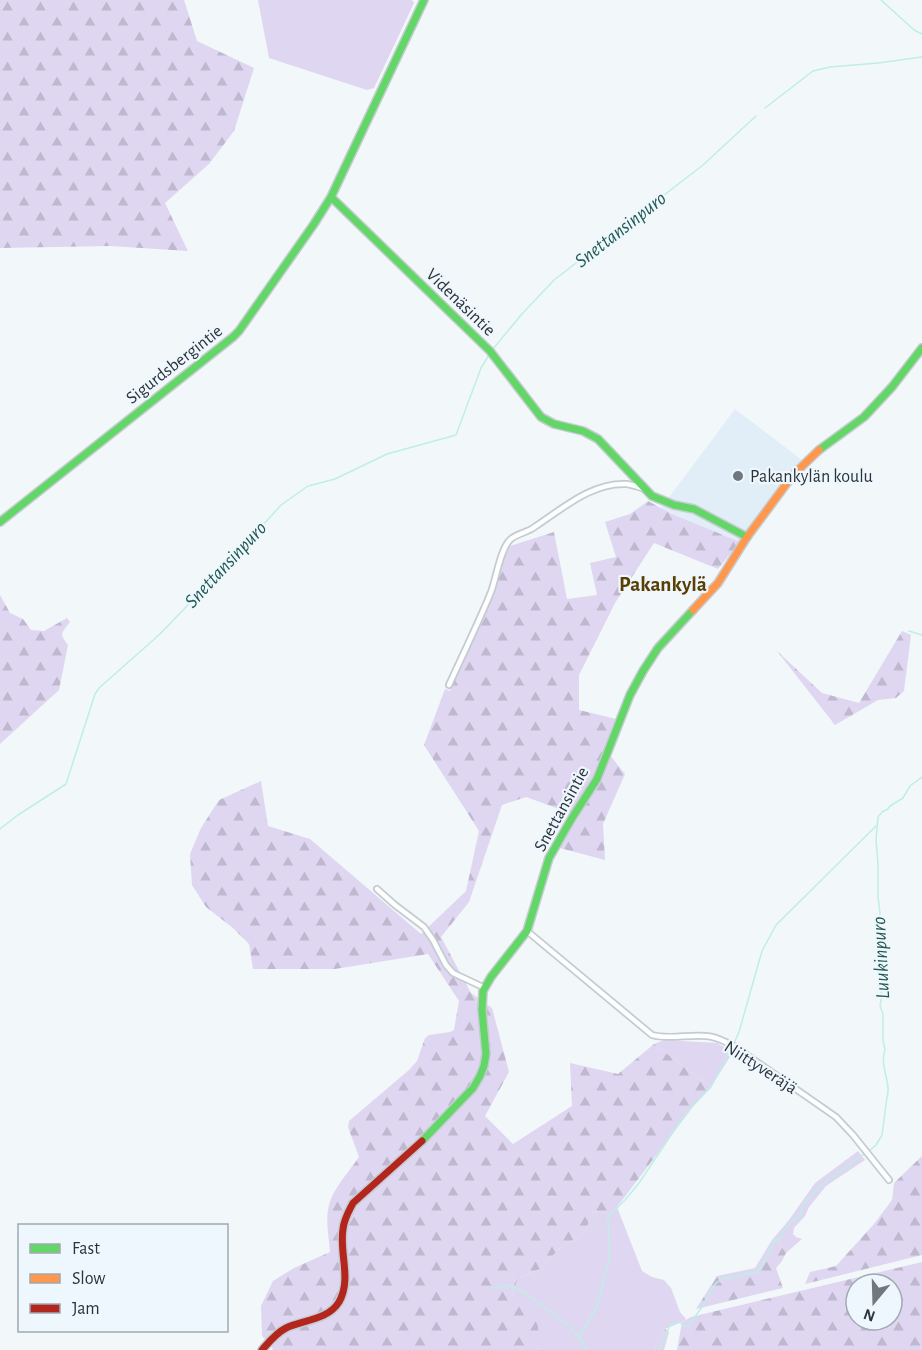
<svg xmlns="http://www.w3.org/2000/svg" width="922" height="1350" font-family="'Alegreya Sans',sans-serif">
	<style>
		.built { fill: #e2eef7 }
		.grass { fill: #dfd6f1 }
		.forest { fill: url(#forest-firs); fill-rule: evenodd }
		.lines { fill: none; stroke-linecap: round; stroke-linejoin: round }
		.stream { stroke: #beefe4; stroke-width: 1.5 }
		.street-casing { stroke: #c5ccd0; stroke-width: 8 }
		.fast-casing { stroke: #c5ccd0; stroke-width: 10 }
		.slow-casing { stroke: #c5ccd0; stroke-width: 10 }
		.jam-casing { stroke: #c5ccd0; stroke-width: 10 }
		.street { stroke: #fdfefe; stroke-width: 4.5 }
		.fast { stroke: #63d668; stroke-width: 7 }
		.slow { stroke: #ff974d; stroke-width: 7 }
		.jam { stroke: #b3261e; stroke-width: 7 }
		.poi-dot { fill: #71787d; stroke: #eff7fe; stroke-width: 2 }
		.labels { text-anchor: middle; stroke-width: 4.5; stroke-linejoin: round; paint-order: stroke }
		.street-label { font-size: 18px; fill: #2c343a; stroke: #eff7fe }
		.poi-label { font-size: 18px; fill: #2c343a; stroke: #eff7fe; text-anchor: start }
		.water-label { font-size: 20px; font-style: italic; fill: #225a4f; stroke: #eff7fe }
		.quarter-label { font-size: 21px; font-weight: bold; fill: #593f00; stroke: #eff7fe }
	</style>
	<defs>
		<pattern id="forest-firs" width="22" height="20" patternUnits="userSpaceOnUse" patternTransform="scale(1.5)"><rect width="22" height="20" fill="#dfd6f1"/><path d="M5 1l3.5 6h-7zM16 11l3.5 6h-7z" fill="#c0b8cf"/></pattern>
	</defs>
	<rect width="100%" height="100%" fill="#f2f7fa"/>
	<!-- built -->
	<path class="built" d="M735,409l67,51 -62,82 -68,-28 -11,-6z"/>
	<!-- grass -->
	<path class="grass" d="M258,0h154l2,3 -40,85 -7,2 -98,-32z
		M665,1040l52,3 16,9 -22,35 -57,-43z
		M858,1151l7,9 -39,26 -17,21 -4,9 -11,12 -1,6 3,3 6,2 -16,14 -7,-10 -7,-3 17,-20 26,-37z
		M617,1207l25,64 10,6 12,3 7,8 9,24 6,7 -4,3 -17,7 -11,21h-117l3,-8 -28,-47 6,-17 22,-9 20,-21 25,-16 8,-21 16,2z"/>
	<!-- forest -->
	<path class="forest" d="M0,0h184l13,41 57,27 -20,63 -25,33 -44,39 23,48 -78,-5 -110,2z
		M648,501l24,13 68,28 -22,27 -64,-26 -39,60 -36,72v35l37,9 -11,30 20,25 -22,50 2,36 -45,-12 19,-32 -53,-19 -24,8 -33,97 -28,35 30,56 21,15 17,64 -24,44 28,28 59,-38 -2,-43 48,11 36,-30 57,43 -12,12 -82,108 -8,6 -16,-2 -8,21 -25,16 -20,21 -22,9 -6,17 24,18 4,29 -3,8h-265l1,-1 -11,-13 -1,-30 12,-25 21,-13 36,-16c-1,-15 -5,-32 -1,-47 4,-16 21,-35 30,-48l-11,-30 1,-6 60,-51 8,-9 8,-23 4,-3 21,-3 4,-2 5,-29 -31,-47 -93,15h-82l-4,-25 -16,-16 -27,-21 -14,-22 -2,-31 11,-26 18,-28 42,-19 7,45 42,13 111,95 45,-43 13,-60 -55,-86 21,-56 5,2 46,-105 6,-24 8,-16 44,-14 13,67 30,-4 -7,-32 26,-6 -11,-35 25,-8z
		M0,595l10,18 13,6 8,11 13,1 23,-13 3,4c-9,12 -11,11 -2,23l-9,45 -59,54z
		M902,631l9,4 -7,56 -8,7 -18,2 -43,25 -58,-74 45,42 37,10z
		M922,1156v99l-117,29 5,-12 26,-6 38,-42 18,-24 2,-17z
		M772,1240l7,3 7,10 -4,8 -6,7 7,20 -87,21 21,-33 38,-8z
		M922,1262v88h-245l5,-28 9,-5zM856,1284h36v36h-36z
		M665,1329l4,3 -5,18h-10z"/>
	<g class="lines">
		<!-- stream -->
		<path class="stream" d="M881,0l33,30 8,4
			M765,108l48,-37 17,-4 48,-4 44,-6
			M493,349l28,-34 33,-35 149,-115 53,-49
			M909,631l13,4
			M0,829l18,-14 48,-31 29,-90 4,-6 61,-54 75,-78 46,-51 27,-19 27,-7 52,-25 69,-19 25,-67 8,-13
			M734,1043l5,-11 23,-81 14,-26 100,-99
			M869,1151l7,-6 6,-10 5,-38c5,-14 -8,-30 -2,-47l-2,-10v-26l-3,-8 2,-12 -4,-8c3,-15 0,-31 3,-46l-3,-4v-5l2,-18 -2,-16v-33l-2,-24 2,-23 4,-5 6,-3 2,-3 13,-8 7,-12 12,-9
			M492,1288l18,-3 15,8 44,33 10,11 8,13
			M579,1337l17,-28 13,-49 -1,-43 17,-17 14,-17 47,-70 25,-26 20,-39
			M659,1350l11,-25 9,-3 5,4 5,-1 13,-18 13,-23 7,-5 35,-7 5,-6 13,-26 5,-1 5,-11 15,-13 3,-10 18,-20 43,-31"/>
		<defs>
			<path id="street" d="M449,685c14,-31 29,-61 42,-93 5,-13 9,-41 18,-51 5,-7 17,-8 24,-13 28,-18 58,-46 94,-44 6,1 12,3 18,5
				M377,889l18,16 29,22 9,13 13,25 7,8 32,15
				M527,931l125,104c18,5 36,-1 54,1 10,0 19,6 28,10l102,71 17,18 36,45"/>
			<path id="fast" d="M424,0l-93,197 159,154 51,66 13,7 29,7 15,8 54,57 22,9 20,4 53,28
				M819,450l45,-33 28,-30 30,-39
				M0,522l233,-185 6,-6 75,-107 17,-27
				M422,1141l51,-53 7,-12 4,-10 2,-12 -4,-44 1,-19 8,-14 36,-46 22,-73 23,-40 25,-39 33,-84 13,-24 15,-23 35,-38"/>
			<path id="slow" d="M693,610l25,-27 29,-46 46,-62 26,-25"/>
			<path id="jam" d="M262,1350c7,-8 14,-17 24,-22 17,-8 42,-8 53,-26 13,-23 0,-49 4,-73 1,-10 6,-18 10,-26l69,-62"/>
		</defs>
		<!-- street casing -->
		<use href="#street" class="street-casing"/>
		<!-- fast casing -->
		<use href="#fast" class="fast-casing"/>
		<!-- slow casing -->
		<use href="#slow" class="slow-casing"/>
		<!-- jam casing -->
		<use href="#jam" class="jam-casing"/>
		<!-- street -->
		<use href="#street" class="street"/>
		<!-- fast -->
		<use href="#fast" class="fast"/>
		<!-- slow -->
		<use href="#slow" class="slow"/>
		<!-- jam -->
		<use href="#jam" class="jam"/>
	</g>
	<!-- markers -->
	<circle class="poi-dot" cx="738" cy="476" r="6"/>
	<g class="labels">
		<!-- street labels -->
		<g class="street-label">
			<text transform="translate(461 302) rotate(44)" y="6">Videnäsintie</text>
			<text transform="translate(174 364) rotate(-38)" y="6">Sigurdsbergintie</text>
			<text transform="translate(561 809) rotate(-61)" y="6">Snettansintie</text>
			<text transform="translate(761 1067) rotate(33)" y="6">Niittyveräjä</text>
		</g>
		<!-- poi labels -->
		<g class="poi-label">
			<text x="750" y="482">Pakankylän koulu</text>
		</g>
		<!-- water labels -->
		<g class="water-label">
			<text transform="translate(620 229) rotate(-38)" y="7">Snettansinpuro</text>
			<text transform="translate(225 564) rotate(-47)" y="7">Snettansinpuro</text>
			<text transform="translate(880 958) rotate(-93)" y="7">Luukinpuro</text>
		</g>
		<!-- quarter labels -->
		<g class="quarter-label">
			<text x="663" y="591">Pakankylä</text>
		</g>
	</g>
	<!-- legend -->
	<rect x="18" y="1224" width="210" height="108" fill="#eff7fe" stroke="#a1a9b0" stroke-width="1.5"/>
	<rect x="30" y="1244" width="30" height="9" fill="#63d668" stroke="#a1a9b0" stroke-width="1.5"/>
	<text x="72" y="1254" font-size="18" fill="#2c343a">Fast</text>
	<rect x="30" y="1274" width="30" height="9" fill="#ff974d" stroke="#a1a9b0" stroke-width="1.5"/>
	<text x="72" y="1284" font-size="18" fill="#2c343a">Slow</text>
	<rect x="30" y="1304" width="30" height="9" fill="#b3261e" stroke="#a1a9b0" stroke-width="1.5"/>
	<text x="72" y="1314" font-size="18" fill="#2c343a">Jam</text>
	<!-- north arrow -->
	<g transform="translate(874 1302) rotate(199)"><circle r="28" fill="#eff7fe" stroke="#a1a9b0" stroke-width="1.5"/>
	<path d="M0-4.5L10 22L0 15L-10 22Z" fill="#71787d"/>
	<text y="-9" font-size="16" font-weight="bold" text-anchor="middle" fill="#2c343a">N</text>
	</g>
</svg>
